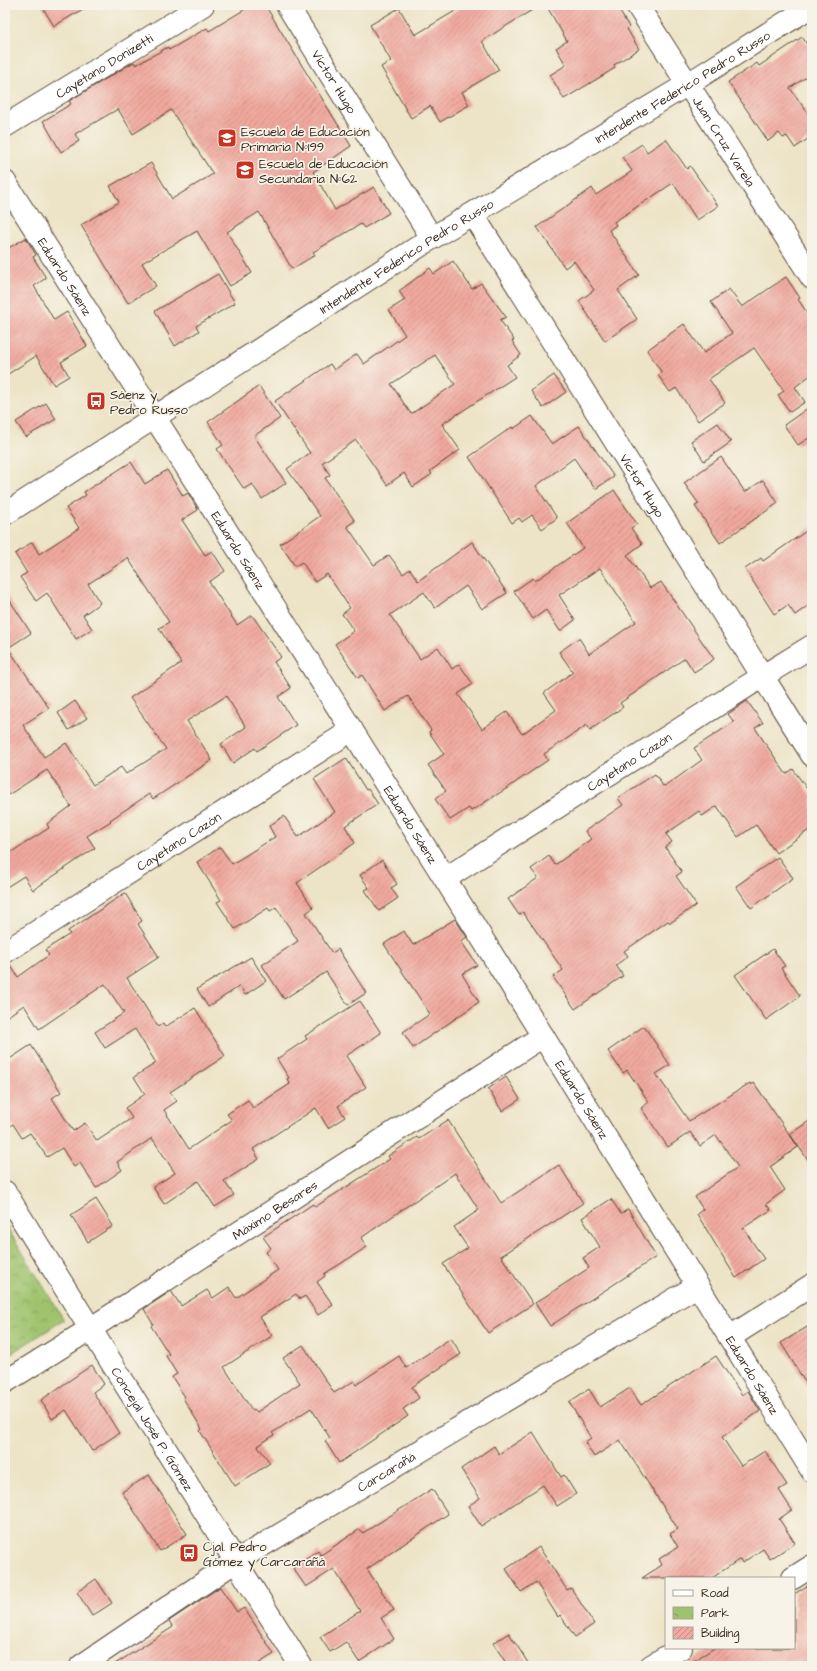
<svg xmlns="http://www.w3.org/2000/svg" width="817" height="1671" font-family="'Architects Daughter',sans-serif">
	<style>
		.park { fill: url(#park-crowns); stroke: #6d7646 }
		.building { fill: url(#building-hatch); fill-rule: evenodd }
		.lines { fill: none; stroke-linecap: round; stroke-linejoin: round }
		.street-casing { stroke: #564637; stroke-width: 24 }
		.secondary-casing { stroke: #564637; stroke-width: 24 }
		.street { stroke: #fff; stroke-width: 22 }
		.secondary { stroke: #fff; stroke-width: 22 }
		.labels { text-anchor: middle; stroke-width: 3.5; stroke-linejoin: round; paint-order: stroke }
		.street-label { font-size: 13px; fill: #3b2a1e; stroke: #f7f3e8 }
		.poi-label { font-size: 13px; fill: #3b2a1e; stroke: #f7f3e8; text-anchor: start }
	</style>
	<defs>
		<pattern id="park-crowns" width="20" height="18" patternUnits="userSpaceOnUse"><rect width="20" height="18" fill="#9fc36d"/><path d="M2 6a3 3 0 1 1 6 0M12 15a3 3 0 1 1 6 0" fill="none" stroke="#839f59"/></pattern>
		<pattern id="building-hatch" width="6" height="6" patternUnits="userSpaceOnUse"><rect width="6" height="6" fill="#f1a99f"/><path d="M-1 1l2-2M0 6l6-6M5 7l2-2" fill="none" stroke="#c48a81"/></pattern>
	</defs>
	<rect width="100%" height="100%" fill="#f7f3e8"/>
	<filter id="ink" filterUnits="userSpaceOnUse"><feTurbulence type="fractalNoise" baseFrequency=".025" numOctaves="2"/><feDisplacementMap in="SourceGraphic" scale="8" xChannelSelector="R" yChannelSelector="G"/><feConvolveMatrix kernelMatrix="1 2 1 2 8 2 1 2 1" color-interpolation-filters="sRGB"/></filter>
	<filter id="wash" filterUnits="userSpaceOnUse"><feTurbulence type="fractalNoise" baseFrequency=".012" numOctaves="4" result="noise"/><feDisplacementMap in="SourceGraphic" scale="16" xChannelSelector="R" yChannelSelector="G"/><feGaussianBlur stdDeviation="0.9" result="paint"/><feColorMatrix in="noise" values="0 0 0 0 0 0 0 0 0 0 0 0 0 0 0 0 0 1.4 0 .05"/><feComposite in="paint" operator="in"/></filter>
	<g filter="url(#wash)">
		<rect width="100%" height="100%" fill="#ede4c7"/>
		<!-- park -->
		<path class="park" d="M5,1224l59,96 -59,37z"/>
		<g id="blocks">
			<!-- building -->
			<path class="building" d="M41,5h49l-36,21z
				M252,5h13l86,141 -38,26 22,38 39,-23 15,26 -25,15 -3,-4 -48,28 2,3 -23,14 -33,-57 -32,20 25,41 -22,13 -33,-55 -55,32 14,23 -28,17 -47,-78 38,-23 -9,-16 41,-23 21,36 41,-25 -42,-64 -38,24 -15,-25 -43,25 4,7 -18,11 -18,-31 28,-17 -2,-3 65,-39 2,3 32,-18 1,3 38,-22 2,3z
				M465,5h75l-58,36 17,29 -37,22 7,13 -29,17 -10,-16 -19,12 -30,-51 10,-6 -21,-36 29,-17 16,27z
				M546,5h70l13,22 -2,2 12,20 -25,16 1,3 -51,31 -14,-24 16,-10 -10,-17 11,-7z
				M802,37l10,14v22l-22,15 22,31v17l-17,12 -8,-12 -4,2 -4,-5 -11,8 -40,-59 29,-19 2,3z
				M666,139l21,30 3,-3 28,40 -21,14 -24,-37 -59,39 2,3 -7,5 30,45 -21,15 19,29 -32,22 -26,-40 15,-11 -20,-29 -9,7 -28,-41 55,-39 4,7 36,-24 -10,-14 20,-13 5,8z
				M26,238l10,17 -3,2 13,21 -12,8 20,34 13,-8 20,34 -26,16 8,14 -15,9 -18,-29 -31,20v-126z
				M453,261l19,28 9,-6 25,34 -6,3 14,20 -2,1 9,14 -14,10 8,12 -73,47 18,26 -30,21 2,3 -19,13 -9,-14 -17,12 -31,-45 -34,23 8,12 -5,3 30,43 -8,5 27,39 15,-10 14,19 7,-5 8,12 54,-39 35,51 -25,16 -16,-23 -31,22 -11,-16 -34,23 30,44 18,-12 14,22 7,-5 14,20 -15,10 24,35 25,-17 15,22 34,-24 -12,-17 29,-21 -14,-20 20,-14 10,16 47,-32 -36,-54 -41,27 16,25 -15,11 -14,-21 -13,9 -19,-28 19,-13 2,3 48,-33 -16,-25 47,-33 23,34 -6,4 11,16 -15,11 23,33 11,-6 53,77 -20,13 -9,-14 -65,45 3,4 -33,23 -3,-5 -43,29 4,6 -39,27 -38,24 -2,-3 -19,12 -15,-21 11,-8 -18,-26 16,-11 -15,-22 2,-2 -23,-34 -23,15 -23,-36 -4,3 -23,-34 19,-13 -12,-17 8,-6 -23,-34 -12,8 -13,-20 -7,4 -15,-22 40,-28 -33,-47 23,-16 -35,-52 55,-37 4,6 23,-16 7,10 41,-29 -16,-25 16,-10 -6,-9 31,-23 4,6zM435,355l20,29 -44,30 -20,-30z
				M218,274l17,29 -39,23 3,5 -24,15 -20,-35z
				M786,277l14,21 -2,1 14,22v53l-17,13 10,15 -15,10 -12,-17 6,-4 -30,-43 -45,31 16,24 -27,18 -22,-33 -6,4 -12,-17 4,-2 -15,-23 37,-26 20,29 28,-20 -21,-31 18,-13 13,18z
				M554,375l12,17 -23,16 -12,-17z
				M259,386l21,32 -26,18 32,47 -24,16 -10,-15 -8,5 -27,-40 6,-4 -15,-23z
				M46,403l10,16 -30,18 -10,-15z
				M812,405v31l-14,9 -14,-20z
				M532,416l20,28 27,-18 35,51 -19,12 -21,-31 -38,28 21,32 -15,11 -10,-14 -10,7 -3,-4 -7,5 -43,-66 43,-30 1,2z
				M718,423l13,19 -27,19 -13,-20z
				M721,457l24,35 18,-12 15,23 -58,40 -25,-37 4,-2 -15,-21z
				M131,462l14,22 22,-14 16,26 5,-3 10,17 -16,10 23,35 7,-4 13,20 -16,11 28,43 15,-10 29,42 -7,5 17,26 -13,9 18,28 -39,26 -2,-3 -22,15 -12,-19 25,-17 -20,-31 -39,25 25,39 -59,39 -4,-5 -39,26 1,1 -24,15 8,12 -62,42 -9,-14 -19,12v-32l44,-28 -2,-4 24,-18 -24,-36 -42,27v-204l26,40 -23,15 41,60 -26,17 21,32 22,-14 27,42 28,-18 5,7 40,-25 -36,-51 51,-35 -22,-35 10,-6 -41,-64 -40,26 12,19 -17,12 9,14 -16,10 -29,-46 -11,8 -16,-24 7,-4 -12,-19 17,-12 7,12 40,-26 -13,-20 20,-13 -2,-3z
				M812,527v76l-17,12 -7,-10 -14,9 -29,-45 16,-11 2,3z
				M75,701l12,17 -18,12 -11,-17z
				M747,701l16,22 -8,5 31,46 7,-5 19,27v32l-36,25 -20,-28 -18,12 -21,-31 -15,10 -3,-5 -33,23 6,8 -7,5 17,25 -6,4 20,29 -26,18 -2,-2 -44,30 4,5 -12,9 7,11 -48,33 -22,-32 10,-7 -40,-58 -4,3 -11,-16 30,-21 -7,-9 18,-13 6,9 36,-26 -6,-8 38,-26 -5,-7 37,-24 8,12 4,-1 35,-25 -8,-12 40,-26 -6,-8z
				M346,758l20,32 2,-1 10,15 -33,22 10,17 -58,40 16,25 -7,5 26,40 6,-4 28,44 -18,12 -22,-33 -42,27 -22,-34 36,-24 -22,-34 -6,4 -2,-3 -33,21 -18,-27 4,-2 -24,-38 23,-15 12,17 43,-27 -6,-11 15,-10 14,21 37,-25 -21,-33z
				M778,857l15,21 -42,30 -15,-22z
				M382,860l15,24 -6,4 7,10 -19,13 -14,-21 4,-2 -9,-13z
				M125,893l17,28 -4,3 21,33 -32,21 31,49 5,-4 2,4 30,-19 30,48 -55,36 7,9 -13,9 25,39 43,-29 -5,-6 21,-14 5,8 37,-24 -3,-5 2,-1 -12,-19 30,-20 -2,-3 55,-35 21,32 -35,23 20,31 -28,19 7,11 -17,11 -12,-20 -63,41 6,10 -35,22 10,14 -19,12 -17,-26 -34,23 -11,-17 22,-14 -23,-35 -35,24 5,8 -26,18 -16,-25 -6,4 -12,-19 -15,9 -17,-24 -8,5 -9,-14 -8,5v-67l26,-17 30,47 -9,6 21,33 12,-8 12,18 35,-23 -7,-10 20,-14 -11,-17 22,-14 -21,-34 -30,19 -10,-16 29,-19 -19,-29 -66,45 -15,-24 -19,13v-54l4,-1 9,14 31,-22 -4,-5 25,-16 -2,-3z
				M455,919l12,18 -6,4 16,24 -15,9 17,28 -66,46 -10,-16 27,-18 -46,-70 20,-13 9,14z
				M773,949l12,17 -4,2 19,28 -34,24 -31,-45z
				M251,957l15,24 -21,14 -5,-9 -32,21 -11,-18z
				M644,1026l26,39 -14,9 33,47 61,-38 1,2 3,-2 44,64 -28,20 15,23 -19,14 5,6 -28,18 21,31 -28,19 -39,-64 6,-5 -8,-12 43,-30 -22,-32 -16,11 -10,-14 -22,15 -27,-39 8,-6 -22,-32 -4,3 -15,-22z
				M506,1077l14,22 -18,12 -14,-22z
				M812,1119v47l-22,-32z
				M448,1120l53,83 58,-38 24,38 -82,53 32,48 -45,29 -45,-69 25,-16 -14,-21 25,-17 -24,-37 -94,65 6,9 -43,27 1,2 -8,6 16,23 -15,10 -13,-19 -5,3 -4,-5 -36,23 12,19 -48,31 28,43 2,-1 3,3 43,-29 -17,-25 20,-13 31,48 20,-12 2,4 43,-29 7,12 45,-30 10,16 -49,33 7,11 -16,11 5,7 -69,47 -14,-22 5,-3 -19,-30 -39,25 2,2 -16,11 12,17 -35,23 -35,-55 2,-2 -19,-31 2,-1 -13,-20 5,-3 -11,-18 3,-2 -18,-28 2,-2 -9,-15 27,-18 10,15 26,-16 6,8 16,-11 7,11 42,-28 -12,-18 5,-4 -8,-11 50,-33 2,3 75,-48 -2,-3 29,-19 2,2z
				M96,1199l17,27 -25,16 -17,-27z
				M611,1199l10,15 7,-5 28,48 -106,69 -15,-23 54,-35 -6,-10 17,-11 -18,-29z
				M812,1324v69l-31,-50z
				M716,1356l26,39 6,-4 12,20 -38,26 19,29 24,-15 22,34 -8,5 13,20 -13,9 16,24 -25,16 -7,-10 -21,14 -2,-4 -28,19h-70l20,-13 -3,-6 19,-12 -8,-13 8,-5 -58,-89 -26,17 -9,-15 6,-4 -22,-36 20,-13 11,18 30,-19 11,17z
				M92,1365l12,19 -11,8 26,41 -27,18 -26,-41 -14,9 -11,-19z
				M533,1432l28,45 3,-2 12,19 -19,12 -14,-21 -62,41 -13,-20 12,-8 -19,-29 33,-23 5,8z
				M149,1475l38,59 -27,17 -38,-59z
				M432,1489l16,25 -81,55 27,41 -13,8 13,21 -35,23 -13,-20 -16,10 -10,-15 40,-26 -26,-42 -28,18 -13,-19 25,-17 3,4 39,-26 3,4z
				M539,1547l28,43 4,-2 23,36 -19,13 -15,-22 -2,2 -22,-35 -15,10 -15,-23z
				M96,1579l16,24 -20,13 -15,-24z
				M812,1583v83h-126l28,-18h80v-54z
				M220,1587l17,25 7,-4 30,46 -19,12h-143l61,-39 -4,-6z
				M509,1633l9,14 12,19h-22l-15,-23z"/>
		</g>
	</g>
	<g filter="url(#ink)">
		<use href="#blocks" fill-opacity="0" stroke="#564637" stroke-width="1"/>
		<g class="lines">
			<defs>
				<g id="street">
					<path id="s1" d="M287,5l145,233"/>
					<path id="s2" d="M637,5l175,273"/>
					<path id="s3" d="M5,126l198,-121"/>
					<path id="s4" d="M5,182c273,427 541,857 807,1289"/>
					<path id="s5" d="M473,215l339,540"/>
					<path id="s6" d="M446,878l317,-202 49,-30"/>
					<path id="s7" d="M5,952l347,-222"/>
					<path id="s8" d="M5,1192l296,474"/>
					<path d="M730,1337l82,-52"/>
					<path id="s9" d="M5,1382l85,-53 453,-293"/>
					<path d="M793,1578l19,-12"/>
					<path id="s10" d="M81,1666l155,-105 461,-275"/>
					<path d="M651,1666l30,-18"/>
				</g>
				<g id="secondary">
					<path id="s11" d="M5,514l427,-276 256,-154 124,-78"/>
				</g>
			</defs>
			<!-- street casing -->
			<use href="#street" class="street-casing"/>
			<!-- secondary casing -->
			<use href="#secondary" class="secondary-casing"/>
			<!-- street -->
			<use href="#street" class="street"/>
			<!-- secondary -->
			<use href="#secondary" class="secondary"/>
		</g>
	</g>
	<!-- icons -->
	<defs>
		<symbol id="school-square" viewBox="-11 -11 22 22"><rect x="-9" y="-9" width="18" height="18" rx="4" fill="#c8321e" stroke="#f7f3e8"/><path d="M0-5L7-2L0 1L-7-2ZM-4 1L0 2.5L4 1V4Q0 6-4 4Z" fill="#fff"/></symbol>
		<symbol id="bus-square" viewBox="-11 -11 22 22"><rect x="-9" y="-9" width="18" height="18" rx="4" fill="#c8321e" stroke="#f7f3e8"/><path d="M-5-6H5V4H4V6H2V4H-2V6H-4V4H-5ZM-3.5-4V0h7V-4ZM-3.5 1.2v1.5H-2V1.2ZM2 1.2v1.5H3.5V1.2Z" fill="#fff"/></symbol>
	</defs>
	<g fill-rule="evenodd">
		<use href="#school-square" x="216" y="127" width="22" height="22"/>
		<use href="#school-square" x="234" y="159" width="22" height="22"/>
		<use href="#bus-square" x="85" y="390" width="22" height="22"/>
		<use href="#bus-square" x="178" y="1542" width="22" height="22"/>
	</g>
	<g class="labels">
		<!-- street labels -->
		<g class="street-label">
			<text dy="5" stroke="none"><textPath href="#s3" startOffset="116">Cayetano Donizetti</textPath></text>
			<text dy="5" stroke="none"><textPath href="#s1" startOffset="90">Víctor Hugo</textPath></text>
			<text dy="5" stroke="none"><textPath href="#s11" startOffset="801">Intendente Federico Pedro Russo</textPath></text>
			<text dy="5" stroke="none"><textPath href="#s2" startOffset="162">Juan Cruz Varela</textPath></text>
			<text dy="5" stroke="none"><textPath href="#s11" startOffset="477">Intendente Federico Pedro Russo</textPath></text>
			<text dy="5" stroke="none"><textPath href="#s4" startOffset="112">Eduardo Sáenz</textPath></text>
			<text dy="5" stroke="none"><textPath href="#s5" startOffset="319">Víctor Hugo</textPath></text>
			<text dy="5" stroke="none"><textPath href="#s4" startOffset="436">Eduardo Sáenz</textPath></text>
			<text dy="5" stroke="none"><textPath href="#s6" startOffset="217">Cayetano Cazón</textPath></text>
			<text dy="5" stroke="none"><textPath href="#s4" startOffset="760">Eduardo Sáenz</textPath></text>
			<text dy="5" stroke="none"><textPath href="#s7" startOffset="206">Cayetano Cazón</textPath></text>
			<text dy="5" stroke="none"><textPath href="#s4" startOffset="1084">Eduardo Sáenz</textPath></text>
			<text dy="5" stroke="none"><textPath href="#s9" startOffset="320">Máximo Besares</textPath></text>
			<text dy="5" stroke="none"><textPath href="#s4" startOffset="1408">Eduardo Sáenz</textPath></text>
			<text dy="5" stroke="none"><textPath href="#s8" startOffset="279">Concejal José P. Gómez</textPath></text>
			<text dy="5" stroke="none"><textPath href="#s10" startOffset="362">Carcarañá</textPath></text>
		</g>
		<!-- poi labels -->
		<g class="poi-label">
			<text x="241" y="136">Escuela de Educación<tspan x="241" dy="15">Primaria Nº199</tspan></text>
			<text x="259" y="168">Escuela de Educación<tspan x="259" dy="15">Secundaria Nº62</tspan></text>
			<text x="110" y="399">Sáenz y<tspan x="110" dy="15">Pedro Russo</tspan></text>
			<text x="203" y="1551">Cjal. Pedro<tspan x="203" dy="15">Gómez y Carcarañá</tspan></text>
		</g>
	</g>
	<!-- margin -->
	<rect width="817" height="1671" fill="none" stroke="#f7f3e8" stroke-width="20"/>
	<!-- legend -->
	<rect x="665" y="1577" width="130" height="72" fill="#f7f3e8" stroke="#aca397"/>
	<rect x="673" y="1590" width="20" height="6" fill="#ffffff" stroke="#aca397"/>
	<text x="701" y="1597" font-size="12" fill="#3b2a1e">Road</text>
	<rect x="673" y="1607" width="20" height="12" fill="url(#park-crowns)" stroke="#aca397"/>
	<text x="701" y="1617" font-size="12" fill="#3b2a1e">Park</text>
	<rect x="673" y="1627" width="20" height="12" fill="url(#building-hatch)" stroke="#aca397"/>
	<text x="701" y="1637" font-size="12" fill="#3b2a1e">Building</text>
</svg>
